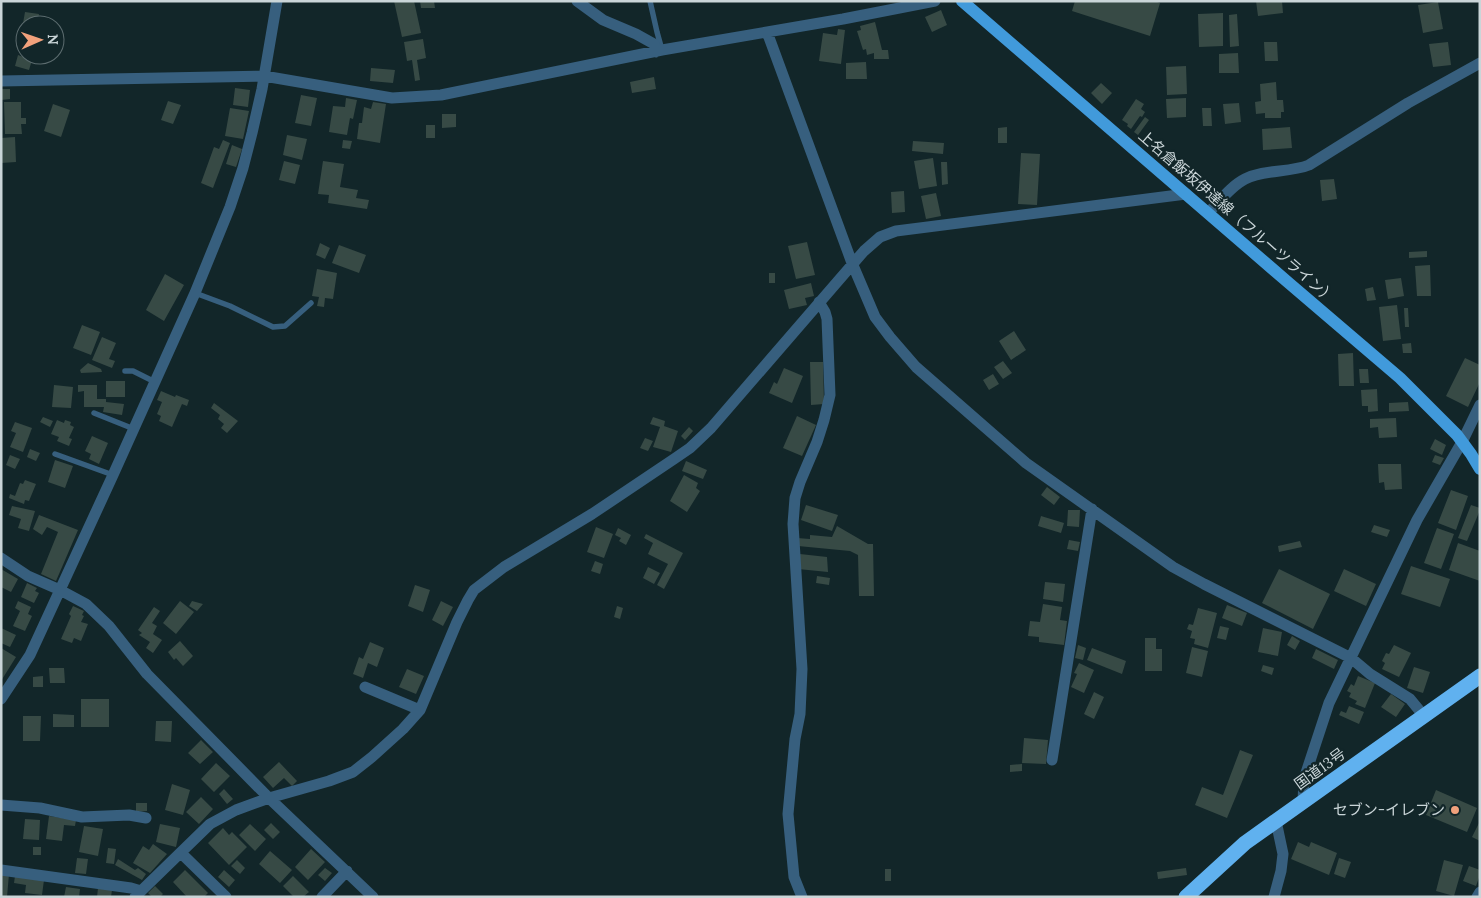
<svg xmlns="http://www.w3.org/2000/svg" width="1481" height="898" font-family="Lora,'Noto Sans JP',serif">
	<style>
		.building { fill: #374a45 }
		.lines { fill: none; stroke-linecap: round; stroke-linejoin: round }
		.lane { stroke: #375f7e; stroke-width: 5.5 }
		.street { stroke: #375f7e; stroke-width: 11 }
		.primary { stroke: #419adb; stroke-width: 12 }
		.highway { stroke: #60b1ef; stroke-width: 15 }
		.poi-dot { fill: #f1a17c; stroke: #122629; stroke-width: 2 }
		.labels { text-anchor: middle; stroke-width: 4.5; stroke-linejoin: round; paint-order: stroke }
		.street-label { font-size: 15px; fill: #cad5d8; stroke: #122629 }
		.poi-label { font-size: 15px; fill: #cad5d8; stroke: #122629; text-anchor: end }
	</style>
	<rect width="100%" height="100%" fill="#122629"/>
	<!-- building -->
	<path class="building" d="M394,1h20l7,32 -19,4z
		M420,1h14l1,7h-14z
		M1075,1h80l5,2 -10,33 -78,-25z
		M1256,1h26l1,12 -25,3z
		M1438,2l5,27 -20,4 -5,-28z
		M941,10l6,15 -15,7 -7,-15z
		M25,12l14,2 -2,11h-12v22l-6,-1z
		M1223,13v33l-24,1 -1,-33z
		M1237,14l2,32 -9,1 -1,-32z
		M875,22l7,28h6l1,9h-15v-6l-7,2 -1,-6 -3,1 -6,-19 4,-1 -1,-4z
		M838,29l7,1 -4,34 -22,-3 4,-28 14,2z
		M423,39l3,19 -9,2 3,20 -5,1 -3,-21 -5,1 -3,-19z
		M1264,42h13l1,19h-13z
		M1448,42l3,23 -18,2 -4,-23z
		M1238,53l1,20h-20v-19z
		M18,55l14,5 -3,10 -14,-4z
		M866,62l1,17h-21v-16z
		M1186,66l1,28 -20,1 -1,-28z
		M371,68l24,2 -2,13 -23,-2z
		M654,77l2,12 -24,4 -2,-11z
		M1276,82l1,18h6l1,12h-3v6h-16v-5l-9,1 -1,-12 6,-1 -1,-17z
		M1101,83l11,10 -10,11 -11,-11z
		M235,88l15,2 -2,17 -15,-2z
		M1,89h9v10l-9,1z
		M301,95l16,3 -6,28 -16,-3z
		M346,98l11,2 -4,19 -3,-1 -3,17 -18,-3 4,-26 12,1z
		M1186,98v19l-19,1 -1,-19z
		M1136,99l8,5 -3,5 4,3 -3,5 -2,-1 -9,13 -4,-3 1,-2 -6,-4z
		M168,101l13,4 -8,19 -12,-4z
		M4,102h17v16h5v6h-5l1,10h-17z
		M373,102l13,2 -6,39 -23,-4 2,-16h3l2,-16 7,2z
		M1239,103l2,19 -16,2 -2,-20z
		M53,104l17,6 -9,27 -17,-6z
		M230,108l19,3 -6,28 -18,-3z
		M1202,108h9l1,18h-9z
		M442,114h14v13l-14,1z
		M1145,117l4,3 -11,15 -4,-3z
		M426,125h9v13h-9z
		M1007,127v16h-9v-15z
		M1290,127l2,21 -29,2 -1,-21z
		M287,135l20,4 -5,21 -19,-5z
		M15,137l1,25 -15,1v-25z
		M223,140l7,3 -17,45 -12,-5 13,-36 5,2z
		M343,140l9,1 -2,8 -8,-1z
		M913,141l31,2 -1,11 -31,-3z
		M232,145l10,4 -6,18 -10,-3z
		M1021,153l19,1 -3,51 -19,-1z
		M933,158l4,28 -18,3 -5,-28z
		M284,161l16,4 -5,19 -16,-4z
		M323,161l21,3 -4,23 18,3 -2,8 13,2 -2,9 -39,-6 1,-8 -11,-1z
		M941,162h6l1,22 -6,1z
		M1334,179l3,20 -15,2 -2,-21z
		M904,191l1,21 -13,1 -1,-21z
		M936,193l5,23 -15,3 -5,-23z
		M807,242l8,33 -19,4 -8,-33z
		M320,243l10,5 -5,11 -9,-4z
		M339,245l27,10 -7,18 -27,-10z
		M1427,251v6l-18,1v-6z
		M1430,265l1,31h-14l-2,-30z
		M317,269l20,4 -4,26 -8,-1 -1,9 -7,-1 2,-9 -7,-1z
		M769,273h6v10h-6z
		M165,274l19,11 -20,36 -18,-11z
		M1401,278l3,18 -16,3 -3,-19z
		M811,283l3,13 -9,2 2,7 -18,4 -5,-19z
		M1373,287l3,13 -9,1 -2,-12z
		M1397,305l4,34 -18,2 -4,-34z
		M1404,308h4l1,19h-4z
		M82,325l18,7 -9,23 -18,-7z
		M1014,331l12,19 -15,10 -12,-19z
		M102,337l14,6 -7,16 6,2 -3,7 -20,-8z
		M1411,343l1,10h-9l-1,-9z
		M1353,353l1,33h-15l-1,-32z
		M1465,358l15,7v17l-12,25 -22,-11z
		M1003,361l9,12 -9,6 -9,-12z
		M810,362h13l1,42 -13,1z
		M88,363l13,6 1,3 -21,1 -1,-3z
		M784,368l19,8 -11,27 -23,-10 5,-11 3,2z
		M1359,369h9l1,14h-9z
		M993,374l6,10 -10,6 -6,-10z
		M106,381h19v16h-19z
		M54,385l19,2 -2,21 -19,-1z
		M78,385h19v14h9v3l18,2 -2,11 -19,-3 1,-5h-20v-16l-6,1z
		M1377,389l1,22 -10,1v-6h-6l-1,-16z
		M161,391l14,6 1,-2 13,5 -2,6 -5,-2 -10,23 -13,-6 2,-5 -4,-2 5,-12 -5,-2z
		M1408,402l1,9 -20,1v-9z
		M214,403l24,18 -11,12 -6,-5 3,-4 -6,-5 2,-4 -9,-7z
		M797,416l19,9 -14,31 -19,-8z
		M43,417l10,4 -3,6 -10,-5z
		M653,417l12,4 -1,5 14,5 -7,21 -18,-5 7,-20 -10,-3z
		M1396,418l1,19 -18,1 -1,-11 -8,1v-9z
		M57,420l7,3 1,-3 6,2 -1,3 4,2 -5,11 3,1 -3,7 -12,-5 2,-4 -8,-3z
		M15,422l17,6 -9,24 -13,-5 6,-14 -5,-2z
		M689,427l4,4 -8,9 -4,-4z
		M92,436l16,7 -9,21 -10,-5 2,-5 -6,-3z
		M645,438l8,3 -5,10 -8,-3z
		M1435,439l11,6 -4,10 -12,-6z
		M30,449l10,4 -4,8 -9,-4z
		M10,455l10,4 -5,10 -9,-4z
		M1435,455l9,3 -4,7 -8,-3z
		M55,460l18,6 -8,22 -17,-6z
		M686,461l21,9 -4,9 -21,-8z
		M1378,464h23l1,25 -17,1 -1,-8 -5,1z
		M684,475l14,8 -2,5 4,3 -13,21 -17,-11z
		M25,480l11,4 -7,17 -4,-1 -1,4 -15,-6 1,-4 5,2 5,-13 3,1z
		M1047,487l13,10 -6,8 -13,-10z
		M1451,490l17,6 -12,34 -18,-7z
		M806,505l32,10 -6,16 -31,-11z
		M1471,505l9,3v2l-13,31 -9,-3z
		M12,506l23,5 -6,20 -11,-3 3,-9 -12,-4z
		M1068,510h12l-1,17 -12,-1z
		M39,515l39,15 -22,51 -15,-7 17,-42 -11,-5 -5,8 -9,-6z
		M1041,516l23,7 -3,10 -23,-7z
		M1374,525l16,5 -3,7 -16,-5z
		M837,526l31,18h5l1,52h-15l-1,-41 -8,-4 -52,-5 -1,-8 13,1v-4l22,2z
		M596,527l17,7 -9,24 -17,-6z
		M618,528l13,7 -5,10 -7,-4 2,-3 -6,-3z
		M1437,528l17,6 -13,35 -17,-6z
		M646,534l37,19 -19,36 -7,-4 11,-21 -20,-10 5,-11 -9,-5z
		M1069,540l11,2 -2,9 -11,-2z
		M1300,541l2,6 -23,5 -1,-6z
		M1458,543l22,8v30l-31,-11z
		M800,554l27,3 1,15 -30,-3z
		M595,561l8,3 -3,10 -9,-3z
		M1411,566l39,13 -10,28 -39,-13z
		M648,567l12,6 -6,11 -11,-6z
		M1,569l17,10 -7,13 -10,-5z
		M1279,569l51,25 -17,35 -51,-26z
		M1344,569l32,15 -10,22 -32,-15z
		M817,576l13,2 -1,7 -13,-2z
		M1045,582l20,2 -2,18 -20,-3z
		M27,583l10,5 -2,3 4,2 -5,10 -13,-6z
		M415,585l15,5 -7,22 -15,-6z
		M18,601l13,6 -3,7 4,2 -7,15 -12,-5 7,-15 -5,-3z
		M180,601l14,11 -18,22 -13,-11z
		M192,601l11,3 -6,7 -8,-5z
		M441,601l12,6 -10,19 -11,-6z
		M1043,604l19,3 -2,13 7,1 -3,24 -25,-3v-5l-11,-1 2,-15 10,1z
		M1227,605l20,8 -5,13 -20,-8z
		M73,606l11,5 -2,4 2,1 -3,6 7,2 -7,17 -7,-3 -2,5 -11,-4 10,-23 -2,-2z
		M617,606l6,2 -3,11 -6,-2z
		M154,607l6,4 -8,12 5,3 -4,8 9,6 -9,13 -7,-5 4,-6 -11,-7 3,-2 -4,-3z
		M1198,608l19,5 -9,35 -14,-4 1,-5 -5,-1 2,-7 -5,-2 2,-5 4,1z
		M1220,626l9,2 -3,12 -9,-2z
		M1,628l15,7 -6,12 -9,-4z
		M1263,628l19,4 -4,24 -20,-4z
		M1292,636l8,5 -5,9 -8,-5z
		M1145,638h11v11h6v22h-17z
		M180,641l13,15 -10,10 -7,-8 -2,2 -6,-8z
		M370,642l14,6 -7,19 -9,-4 -5,15 -10,-4 6,-17 4,2z
		M1078,645l8,3 -3,12 -8,-2z
		M1394,645l17,8 -12,24 -17,-8 3,-6 -3,-2 4,-8 3,1z
		M1192,647l16,4 -6,26 -16,-4z
		M1,648l15,9 -15,24z
		M1092,648l34,13 -4,13 -35,-14z
		M1316,649l22,11 -4,9 -22,-11z
		M1079,663l15,7 -10,23 -13,-6 6,-13 -3,-1z
		M1263,665l11,3 -2,7 -11,-4z
		M1414,667l16,5 -7,21 -16,-5z
		M49,668h15l1,15h-15z
		M407,669l17,7 -8,18 -17,-7z
		M43,676v11h-10v-10z
		M1358,676l17,7 -10,25 -10,-4 2,-3 -8,-4 2,-4 -4,-2 4,-7 3,2z
		M1094,692l10,5 -10,22 -10,-5z
		M1391,694l14,10 -9,13 -15,-10z
		M81,699h28v28h-28z
		M1349,706l15,6 -5,12 -20,-9 2,-4 5,2z
		M53,714l21,1v12h-21z
		M23,716h18l-1,25h-17z
		M156,721h16l-1,21 -16,-1z
		M1024,738l24,2 -2,24 -24,-1z
		M201,740l12,12 -13,12 -12,-11z
		M1240,750l13,5 -26,63 -32,-13 7,-18 21,8z
		M279,762l18,19 -5,5 -8,-8 -11,10 -10,-11z
		M216,763l14,13 -16,16 -13,-13z
		M1022,764v7l-12,1v-7z
		M172,784l18,6 -7,25 -18,-5z
		M224,789l9,10 -6,5 -8,-10z
		M1436,790l41,18 -10,24 -41,-17z
		M201,797l12,12 -14,15 -13,-12z
		M136,803h11v8l-11,1z
		M49,816l27,4 -1,6 -11,-1 -2,16 -16,-2z
		M25,819l15,1 -1,20 -16,-1z
		M1480,821v20l-8,-4z
		M271,823l9,9 -7,7 -9,-9z
		M160,824l20,4 -4,19 -20,-5z
		M250,824l16,15 -11,12 -16,-16z
		M84,826l19,3 -5,27 -19,-4z
		M223,828l6,7 3,-3 15,15 -18,18 -21,-22z
		M1298,842l11,5 2,-5 26,11 -8,22 -38,-16z
		M153,844l14,10 -17,19 -17,-10 10,-17 6,4z
		M33,847h8v8h-8z
		M108,848l8,1 -2,15 -8,-1z
		M311,849l14,13 -17,18 -13,-13z
		M270,851l22,19 -12,13 -21,-19z
		M77,858l11,1 -2,15 -11,-1z
		M1339,858l12,4 -6,16 -11,-4z
		M118,859l17,11 3,-2 8,6 -4,6 -27,-15z
		M237,860l8,8 -5,6 -9,-8z
		M1444,860l19,5 -9,31 -18,-5z
		M1469,866l11,4v5l-4,11 -13,-5z
		M325,868l7,5 -7,8 -7,-6z
		M1186,868l1,7 -29,4 -1,-7z
		M885,869h6v12h-6z
		M185,870l23,23 -4,4h-17l-14,-15z
		M224,870l11,10 -6,7 -11,-10z
		M1,874h8l-2,23 -6,-1z
		M15,876l29,4 -2,15 -17,-2 1,-8 -12,-2z
		M293,876l16,16 -6,5h-9l-11,-11z
		M155,886l8,8 -3,3h-8l-4,-4z
		M66,887l14,2 -1,8h-15z
		M98,888l14,2 -1,7h-14z"/>
	<g class="lines">
		<!-- lane -->
		<path class="lane" d="M650,1l7,31 5,18
			M195,293l35,13 43,21 12,-1 26,-23
			M125,371h8l22,11
			M94,413l40,16
			M55,454l58,21"/>
		<!-- street -->
		<path class="street" d="M577,1l26,19 33,14 18,10 2,8
			M767,32l85,231 23,54 15,20 26,30 110,96 147,104 31,17 147,74 19,16 40,25 14,17
			M1,81l263,-5 128,22 49,-3 221,-45 181,-31 92,-18
			M1208,213c11,-11 23,-27 37,-34 20,-10 44,-6 64,-14l99,-62 72,-40
			M1,558l27,18 32,14 26,14 23,22 38,48 122,124 104,99
			M365,687l55,23
			M1,699l29,-44 83,-180 82,-182 35,-86 13,-39 9,-35 10,-44 15,-88
			M1052,760l40,-251
			M1303,802l1,-23 25,-76 88,-183 45,-78 18,-37
			M1,805l39,3 42,9 47,-2 17,3
			M181,853l45,44
			M1,870l130,18 10,3
			M135,897l75,-73 26,-14 33,-12 60,-17 24,-9 19,-15 31,-28 17,-19 37,-88 11,-22 6,-10 30,-23 88,-53 82,-55 16,-11 21,-20 153,-177 16,-14 16,-6 290,-37
			M322,897l25,-26
			M802,897l-8,-20 -6,-63 7,-75 5,-25 2,-45 -9,-145 2,-26 5,-16 17,-40 7,-22 6,-25 -3,-76 -2,-7 -6,-10
			M1274,897l7,-26 2,-17 -7,-33
			M1477,897l3,-5"/>
		<!-- primary -->
		<path class="primary" d="M962,1l328,283 110,94 57,57 14,19 9,15"/>
		<!-- highway -->
		<path class="highway" d="M1186,897l59,-54 235,-167"/>
	</g>
	<!-- markers -->
	<circle class="poi-dot" cx="1455" cy="810" r="5"/>
	<g class="labels">
		<!-- street labels -->
		<g class="street-label">
			<text transform="translate(1237 217) rotate(41)" y="5">上名倉飯坂伊達線（フルーツライン）</text>
			<text transform="translate(1320 769) rotate(-36)" y="5">国道13号</text>
		</g>
		<!-- poi labels -->
		<g class="poi-label">
			<text x="1445" y="815">セブン-イレブン</text>
		</g>
	</g>
	<!-- border -->
	<rect width="1481" height="898" fill="none" stroke="#cad5d8" stroke-width="5"/>
	<!-- north arrow -->
	<g transform="translate(40 40) rotate(88)"><circle r="24" fill="#122629" stroke="#5c6c6f"/>
	<path d="M0-4L9 19L0 12L-9 19Z" fill="#f1a17c"/>
	<text y="-8" font-size="14" font-weight="bold" text-anchor="middle" fill="#cad5d8">N</text>
	</g>
</svg>
